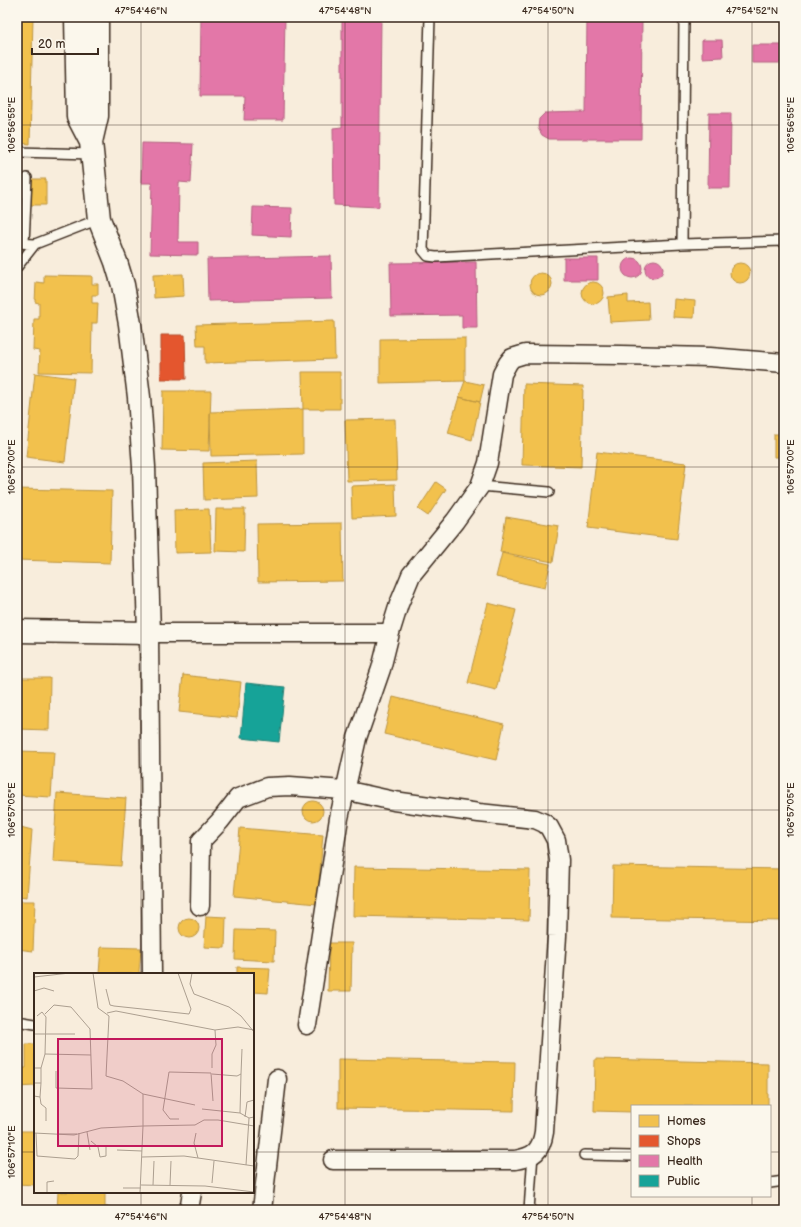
<svg xmlns="http://www.w3.org/2000/svg" width="801" height="1227" font-family="'Balsamiq Sans',sans-serif">
	<style>
		.homes { fill: #f2c14e; stroke: #bb9440 }
		.shops { fill: #e4572e; stroke: #b14a29 }
		.health { fill: #e377a8; stroke: #b1607f }
		.public { fill: #17a398; stroke: #227f73 }
		.lines { fill: none; stroke-linecap: round; stroke-linejoin: round }
		.service-casing { stroke: #3b2a1e; stroke-width: 12 }
		.minor-casing { stroke: #3b2a1e; stroke-width: 21 }
		.tertiary-casing { stroke: #3b2a1e; stroke-width: 25 }
		.service { stroke: #fbf7ec; stroke-width: 9 }
		.minor { stroke: #fbf7ec; stroke-width: 18 }
		.tertiary { stroke: #fbf7ec; stroke-width: 22 }
		.ticks { fill: none; stroke: #3b2a1e; stroke-width: 1; stroke-opacity: 0.45 }
		.inset-road { fill: none; stroke: #ac9f90; stroke-width: 1 }
		.view { fill: #c2185b; fill-opacity: 0.15; stroke: #c2185b; stroke-width: 2 }
		.inset-edge { fill: none; stroke: #3b2a1e; stroke-width: 2 }
		.neatline { fill: none; stroke: #3b2a1e; stroke-width: 1.5 }
		.ticks-label { font-size: 10px; text-anchor: middle; fill: #3b2a1e }
	</style>
	<rect width="100%" height="100%" fill="#f8eddc"/>
	<filter id="ink" filterUnits="userSpaceOnUse"><feTurbulence type="fractalNoise" baseFrequency=".025" numOctaves="2"/><feDisplacementMap in="SourceGraphic" scale="8" xChannelSelector="R" yChannelSelector="G"/><feConvolveMatrix kernelMatrix="1 2 1 2 8 2 1 2 1" color-interpolation-filters="sRGB"/></filter>
	<g filter="url(#ink)">
		<!-- homes -->
		<path class="homes" d="M17,17h16l-3,127 -13,-1z
			M28,179h18v26h-18z
			M730 273a10 10 0 1 1 20 0a10 10 0 1 1-20 0Z
			M530 284a11 11 0 1 1 22 0a11 11 0 1 1-22 0Z
			M183,274l1,22 -30,2 -1,-23z
			M44,275l48,1v8h6v11h-6v8h6l-1,20h-5l-1,50 -52,-1 1,-21 -7,-1 1,-31h5v-16l-4,-1 1,-20 8,1z
			M582 293a11 11 0 1 1 22 0a11 11 0 1 1-22 0Z
			M628,295v8l20,-1 1,18 -39,2 -2,-25z
			M674,299l21,2 -1,17 -21,-1z
			M334,321l1,38 -130,4v-17h-8l-1,-21z
			M465,338v43l-85,2v-44z
			M302,372h38v37h-37z
			M35,373l39,5 -9,84 -39,-5z
			M465,381l19,4 -4,17 -21,-5z
			M524,384l59,2 -2,81 -59,-2z
			M163,391h48l-2,60 -47,-1z
			M459,397l21,5 -8,38 -24,-7z
			M303,409v45l-92,2 -1,-44z
			M395,419l2,61 -50,1 -2,-61z
			M774,434h10v23h-10z
			M597,452l89,11 -9,76 -89,-11z
			M257,461l1,37 -54,2 -1,-37z
			M436,482l10,7 -18,27 -10,-7z
			M395,484l1,32 -44,2 -1,-32z
			M17,489l95,2 -2,72 -93,-3z
			M209,509l2,43 -36,1 -1,-43z
			M216,509h29l-1,43 -29,-1z
			M506,517l53,9 -6,36 -53,-10z
			M342,523l1,58 -85,1 -1,-58z
			M502,553l48,11 -5,24 -49,-11z
			M488,603l28,7 -20,80 -28,-7z
			M183,675l58,7 -4,36 -58,-6z
			M17,678h33l-1,52 -32,-1z
			M393,697l111,27 -8,36 -112,-26z
			M17,751l37,1 -3,45 -34,-2z
			M57,793l69,5 -5,68 -68,-4z
			M303 811a10 10 0 1 1 20 0a10 10 0 1 1-20 0Z
			M17,826l15,4 -5,67 -10,-1z
			M240,828l83,7 -6,69 -83,-8z
			M613,866l171,3v52l-172,-3z
			M354,867l176,3 -1,50 -176,-4z
			M17,901h18l-2,50 -16,-2z
			M206,916l20,1 -1,31 -21,-1z
			M179 928a10 10 0 1 1 20 0a10 10 0 1 1-20 0Z
			M236,930l39,1 -1,30 -39,-2z
			M329,943h23l-1,48h-23z
			M101,947l40,1 -2,24 8,2h-48z
			M237,967l33,1 -2,25 -15,-1v-18h-16z
			M26,1044h9v42l-18,1v-19h9z
			M338,1059l177,3 -1,49 -176,-3z
			M595,1059l173,4v43h-136v6l-38,-1z
			M17,1131h18v54l-18,-1z
			M782,1145h2v24h-2z
			M58,1192h47v15h6v3h-54z"/>
		<!-- shops -->
		<path class="shops" d="M161,335h24l1,44h-25z"/>
		<!-- health -->
		<path class="health" d="M201,17h84l-2,103h-39l1,-24h-45z
			M342,17h39l-2,190 -45,-2 -1,-77 9,-1z
			M587,17h55l-1,122h-92l-7,-4 -4,-7 1,-9 6,-6 41,-1z
			M702,40h20l1,17 -21,1z
			M752,45h31v18h-31z
			M709,113h22l-1,75h-22z
			M142,143l51,1 -2,39 -12,-1 -1,60h20v13l-48,-1 2,-71h-11z
			M253,207l39,1 -1,29 -39,-2z
			M331,256l1,42 -124,3 -1,-42z
			M564,258h34v22h-34z
			M622 268a10 10 0 1 1 20 0a10 10 0 1 1-20 0Z
			M645 269a9 9 0 1 1 18 0a9 9 0 1 1-18 0Z
			M476,262l1,66h-15v-13l-71,1 -1,-53z"/>
		<!-- public -->
		<path class="public" d="M246,683l39,4 -6,55 -38,-4z"/>
		<g class="lines">
			<defs>
				<path id="service" d="M430,17l-7,233 5,6 8,1 246,-13 102,-3
					M17,152l75,2
					M17,243l18,1 64,-25
					M24,243l3,-65
					M682,244l2,-227
					M17,267l18,-23
					M480,486l69,6
					M17,1021l18,3
					M584,1155l48,1
					M770,1183l14,-2
					M529,1210l4,-56"/>
				<path id="minor" d="M200,906l1,-65 19,-20 18,-23 29,-11 23,-1 54,4 50,11 85,12 56,6 9,4 5,4 7,13 3,20 -2,76 -13,196c-3,19 -10,25 -29,28h-182
					M152,974l-3,-341h241l9,-29 12,-29 44,-54 25,-35 8,-23 14,-89 6,-11 4,-5 13,-4 96,1 89,2 74,6
					M307,1025l32,-207 18,-80 24,-69 9,-36
					M189,1210l3,-18
					M262,1210l15,-131"/>
				<path id="tertiary" d="M76,17l2,100 13,25
					M17,631l132,2 -5,-166 -5,-70 -9,-73 -7,-39 -7,-23 -17,-43 -8,-77 6,-26v-99"/>
			</defs>
			<!-- service casing -->
			<use href="#service" class="service-casing"/>
			<!-- minor casing -->
			<use href="#minor" class="minor-casing"/>
			<!-- tertiary casing -->
			<use href="#tertiary" class="tertiary-casing"/>
			<!-- service -->
			<use href="#service" class="service"/>
			<!-- minor -->
			<use href="#minor" class="minor"/>
			<!-- tertiary -->
			<use href="#tertiary" class="tertiary"/>
		</g>
	</g>
	<!-- ticks -->
	<path class="ticks" d="M141,17v957M345,17v1193M548,17v1193M752,17v1089M17,125h767M17,467h767M17,810h767M17,1152h18M253,1152h379M770,1152h14M141,1192v18M752,1196v14"/>
	<!-- overview -->
	<g transform="translate(34 973)">
		<rect width="220" height="220" fill="#f8eddc"/>
		<path class="inset-road" d="M59,0l5,35 11,8 -3,60 17,5 20,13v32l52,-1 9,-5h14l36,6M158,0l-2,11 4,10 35,13 12,9 13,16M0,4l36,-4M72,16l4,16 4,1 75,8 2,-5 -13,-36M0,18l10,-3 10,3M73,40l9,-2 99,19 23,-3 16,3M11,41l9,-9 17,2 19,22 2,60 -36,-1v-17M3,43l5,-4 4,5 -1,37 -4,14M0,61h41M11,81l46,1M0,95h7v15h-7M178,95v-14l4,-9 -1,-15M178,101l25,2 4,-2 1,-25M109,121l52,11M0,123l6,1 1,-14M6,124l1,7 5,4v13M168,136l38,4 9,5M206,140l1,-39M211,144l2,-15 7,-2M145,146h-9l-7,-9 6,-38 42,1 2,28M53,159l3,18M0,160l40,2 27,-7 42,-2 -3,67M2,160l1,23 38,3 3,-3 1,-23M162,160l-2,10 4,15M23,161h20M57,168l7,6 2,10 6,-1v-9M83,177l25,1M108,184l42,-1 70,10M212,192l3,-47 5,-1M178,210l2,-22M107,212l64,1 49,6M119,212l1,-24M136,212l1,-24M89,215h18M13,220v-11l7,-1"/>
		<path class="view" d="M24,66h164v107h-164z"/>
		<rect width="220" height="220" class="inset-edge"/>
	</g>
	<!-- margin -->
	<rect width="801" height="1227" fill="none" stroke="#fbf7ec" stroke-width="44"/>
	<!-- legend -->
	<rect x="631" y="1105" width="140" height="92" fill="#fbf7ec" stroke="#aea59a"/>
	<rect x="639" y="1115" width="20" height="12" fill="#f2c14e" stroke="#aea59a"/>
	<text x="667" y="1125" font-size="12" fill="#3b2a1e">Homes</text>
	<rect x="639" y="1135" width="20" height="12" fill="#e4572e" stroke="#aea59a"/>
	<text x="667" y="1145" font-size="12" fill="#3b2a1e">Shops</text>
	<rect x="639" y="1155" width="20" height="12" fill="#e377a8" stroke="#aea59a"/>
	<text x="667" y="1165" font-size="12" fill="#3b2a1e">Health</text>
	<rect x="639" y="1175" width="20" height="12" fill="#17a398" stroke="#aea59a"/>
	<text x="667" y="1185" font-size="12" fill="#3b2a1e">Public</text>
	<!-- scale -->
	<path d="M32 48v6h66v-6" fill="none" stroke="#3b2a1e" stroke-width="2"/>
	<text x="38" y="48" font-size="12" fill="#3b2a1e" stroke="#fbf7ec" stroke-width="3" paint-order="stroke">20 m</text>
	<rect x="22" y="22" width="757" height="1183" class="neatline"/>
	<g class="ticks-label">
		<text x="141" y="14">47°54'46"N</text>
		<text x="345" y="14">47°54'48"N</text>
		<text x="548" y="14">47°54'50"N</text>
		<text x="752" y="14">47°54'52"N</text>
		<text transform="translate(790 125) rotate(-90)" y="4">106°56'55"E</text>
		<text transform="translate(11 125) rotate(-90)" y="4">106°56'55"E</text>
		<text transform="translate(790 467) rotate(-90)" y="4">106°57'00"E</text>
		<text transform="translate(11 467) rotate(-90)" y="4">106°57'00"E</text>
		<text transform="translate(790 810) rotate(-90)" y="4">106°57'05"E</text>
		<text transform="translate(11 810) rotate(-90)" y="4">106°57'05"E</text>
		<text transform="translate(11 1152) rotate(-90)" y="4">106°57'10"E</text>
		<text x="141" y="1220">47°54'46"N</text>
		<text x="345" y="1220">47°54'48"N</text>
		<text x="548" y="1220">47°54'50"N</text>
	</g>
</svg>
